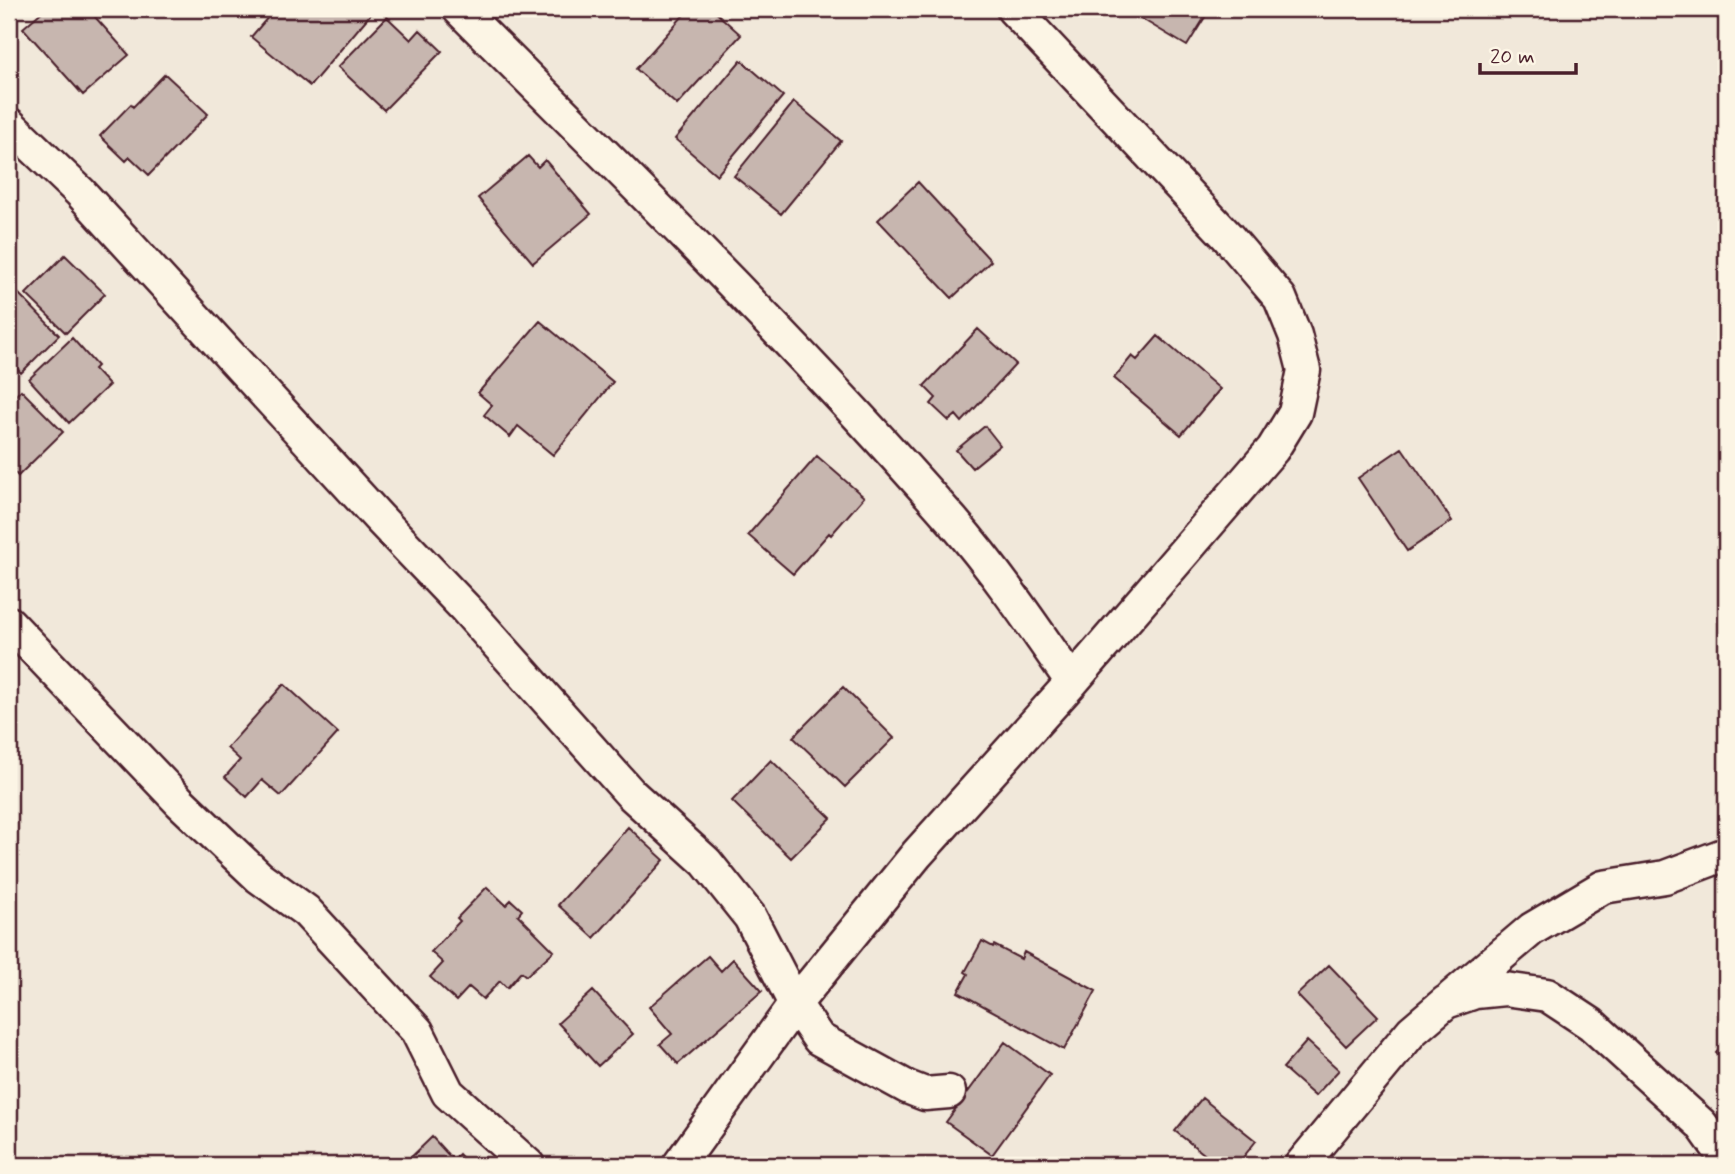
<svg xmlns="http://www.w3.org/2000/svg" width="1735" height="1174" font-family="Mynerve,sans-serif">
	<style>
		.building { fill: #c7b6af; stroke: #4a1f2b; stroke-width: 2 }
		.lines { fill: none; stroke-linecap: round; stroke-linejoin: round }
		.minor-casing { stroke: #4a1f2b; stroke-width: 37 }
		.minor { stroke: #fcf5e5; stroke-width: 32 }
	</style>
	<rect width="100%" height="100%" fill="#f1e8da"/>
	<filter id="ink" filterUnits="userSpaceOnUse"><feTurbulence type="fractalNoise" baseFrequency=".0143" numOctaves="2"/><feDisplacementMap in="SourceGraphic" scale="14" xChannelSelector="R" yChannelSelector="G"/><feConvolveMatrix kernelMatrix="1 2 1 2 8 2 1 2 1" color-interpolation-filters="sRGB"/></filter>
	<g filter="url(#ink)">
		<!-- building -->
		<path class="building" d="M45,9h43l41,46 -46,40 -60,-67z
			M275,9h100l-65,77 -59,-49z
			M689,9h23l29,26 -64,70 -41,-36z
			M1142,9h68l-23,37 -50,-30z
			M387,17l24,23 9,-10 22,21 -58,59 -46,-43z
			M741,60l42,36 -66,79 -42,-36z
			M165,74l43,40 -59,61 -19,-18 -4,4 -26,-25 31,-32 2,3z
			M794,102l47,39 -60,73 -47,-38z
			M528,156l10,11 7,-7 46,54 -58,49 -55,-65z
			M918,182l73,79 -39,37 -74,-78z
			M65,255l40,39 -39,39 -40,-39z
			M18,293l41,42 -38,38 -12,-13v-58z
			M540,321l73,61 -60,73 -35,-29 -8,11 -26,-22 8,-10 -14,-12z
			M978,329l38,35 -54,58 -6,-7 -7,6 -18,-17 5,-6 -12,-12z
			M1158,336l62,53 -39,46 -67,-57 18,-22 5,4z
			M72,338l25,28 -3,3 15,16 -40,38 -40,-44z
			M21,390l42,42 -45,44 -9,-9v-65z
			M985,426l15,19 -28,23 -16,-18z
			M1402,448l50,73 -45,30 -49,-73z
			M817,456l47,41 -33,38 -2,-2 -36,41 -45,-39z
			M284,684l54,49 -57,63 -19,-16 -15,17 -22,-20 15,-17 -13,-12z
			M843,687l51,51 -49,49 -52,-50z
			M771,760l60,58 -40,40 -59,-57z
			M628,827l36,33 -70,78 -36,-33z
			M487,887l19,18 5,-5 11,10 -4,5 36,36 -28,25 -5,-4 -14,16 -7,-7 -17,18 -14,-12 -13,14 -26,-24 13,-14 -12,-11 29,-31 -3,-3z
			M982,941l11,6 1,-2 27,14 3,-7 72,39 -32,59 -106,-58 10,-18 -3,-2z
			M708,956l13,15 12,-12 29,32 -84,73 -18,-20 12,-10 -23,-27z
			M1329,965l49,51 -32,30 -49,-51z
			M593,991l40,43 -35,32 -40,-43z
			M1307,1041l32,29 -24,26 -32,-28z
			M1005,1042l45,33 -58,80 -46,-33z
			M1726,1042v20l-10,-9z
			M1202,1098l54,43 -19,24h-19l-43,-34z
			M432,1137l21,23 6,-6 10,11h-66z"/>
		<g class="lines">
			<defs>
				<path id="minor" d="M459,9c167,167 337,333 493,511 44,51 82,107 120,162
					M9,124l71,68 299,326 87,91 165,185 75,68 44,55 45,87 24,35 88,48 18,7 24,-2
					M9,623l171,179 79,75 47,34 111,120 31,62 80,72
					M1452,997l80,-68 71,-42 62,-10 61,-23
					M679,1165l116,-161 122,-150 155,-172 144,-167 57,-66 22,-36 9,-43 -9,-35 -15,-37 -52,-61 -215,-228
					M1301,1165l111,-134 34,-29 29,-10 30,-3 42,6 44,29 110,100 25,35"/>
			</defs>
			<!-- minor casing -->
			<use href="#minor" class="minor-casing"/>
			<!-- minor -->
			<use href="#minor" class="minor"/>
		</g>
	</g>
	<!-- margin -->
	<rect width="1735" height="1174" fill="none" stroke="#fcf5e5" stroke-width="35"/>
	<rect x="18" y="18" width="1700" height="1139" fill="none" stroke="#4a1f2b" stroke-width="2.5" filter="url(#ink)"/>
	<!-- scale -->
	<path d="M1480 63v10h96v-10" fill="none" stroke="#4a1f2b" stroke-width="3.5"/>
	<text x="1490" y="63" font-size="21" fill="#4a1f2b" stroke="#fcf5e5" stroke-width="5" paint-order="stroke">20 m</text>
</svg>
